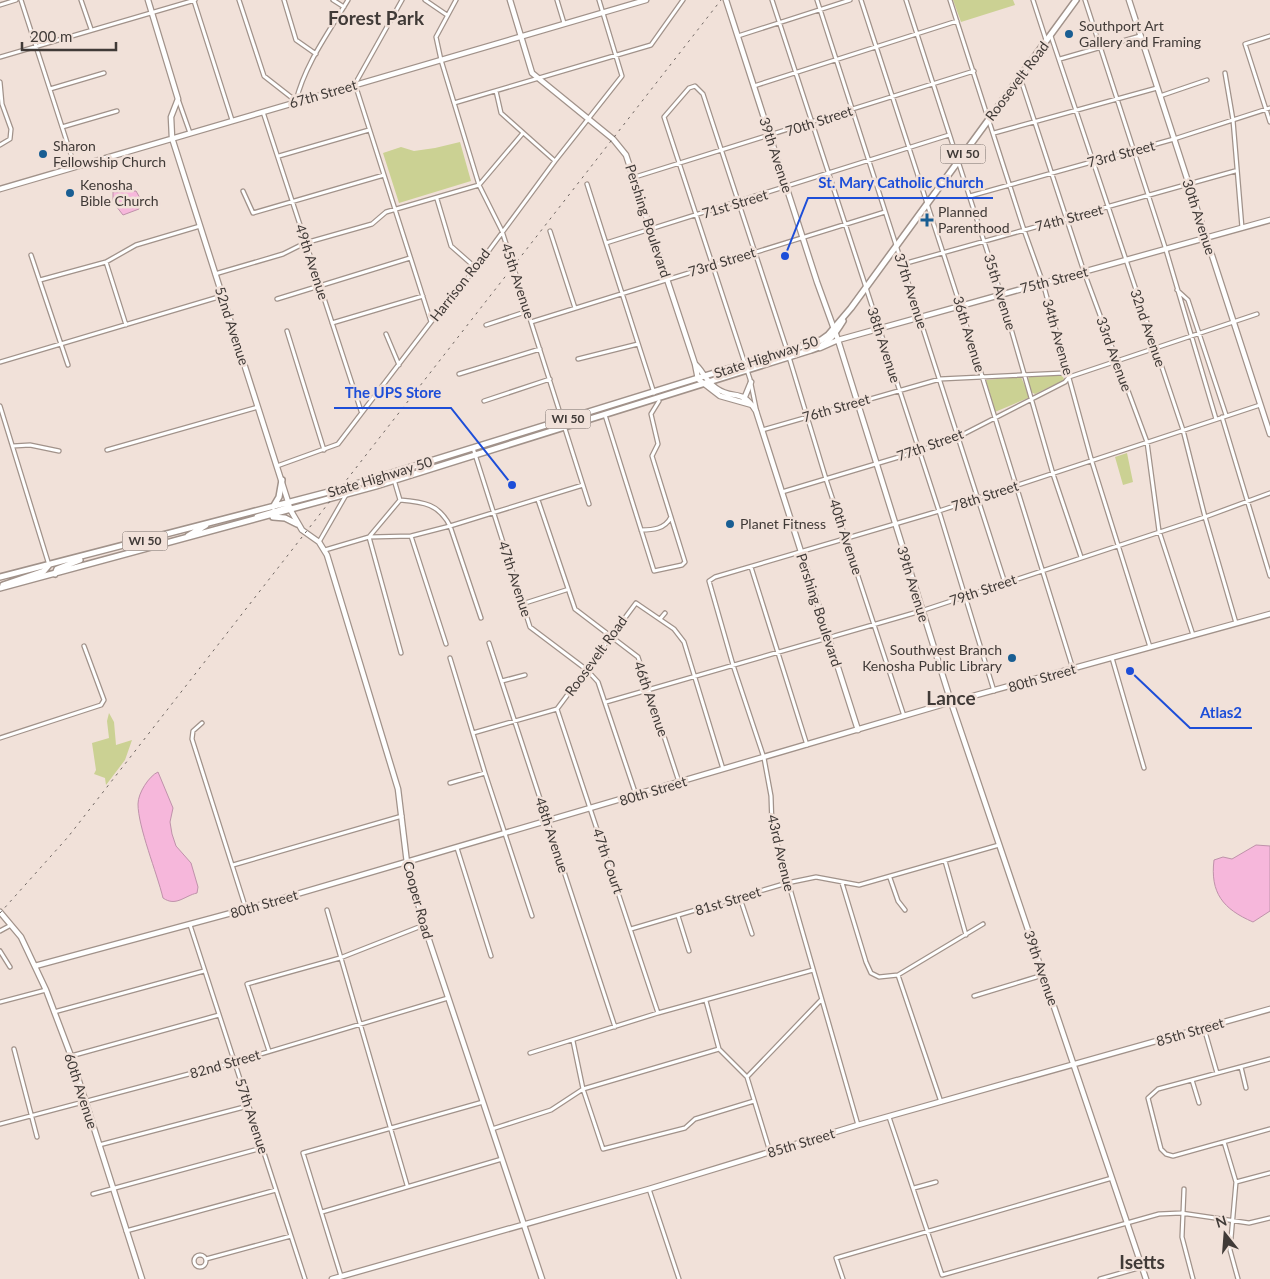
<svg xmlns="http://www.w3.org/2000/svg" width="1270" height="1279" font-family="Lato,sans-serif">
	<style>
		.green { fill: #cbd193 }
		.water { fill: #f6b7db; stroke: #bf92aa }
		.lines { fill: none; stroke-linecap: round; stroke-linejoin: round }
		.street-casing { stroke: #a1928a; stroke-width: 5.5 }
		.secondary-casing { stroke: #a1928a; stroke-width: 7 }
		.primary-casing { stroke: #a1928a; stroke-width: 8 }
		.street { stroke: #fff; stroke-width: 3 }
		.secondary { stroke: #fff; stroke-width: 4.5 }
		.primary { stroke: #fff; stroke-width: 5 }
		.rail { stroke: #6e6561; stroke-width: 1; stroke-dasharray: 2.5 5; stroke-linecap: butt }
		.poi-dot { fill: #195e93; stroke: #f1e1d9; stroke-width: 2 }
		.labels { text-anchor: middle; stroke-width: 5; stroke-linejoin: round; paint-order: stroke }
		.shield { fill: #f1e1d9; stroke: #756c68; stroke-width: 1 }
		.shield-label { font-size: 12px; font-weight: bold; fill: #403a37 }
		.poi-label { font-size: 14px; fill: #403a37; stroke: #f1e1d9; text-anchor: start }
		.street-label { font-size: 14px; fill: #403a37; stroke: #f1e1d9 }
		.district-label { font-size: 19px; font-weight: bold; fill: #403a37; stroke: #f1e1d9 }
		.leader { fill: none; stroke: #1d4ed8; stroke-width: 2 }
		.callout-dot { fill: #1d4ed8; stroke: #f1e1d9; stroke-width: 2 }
		.callout-label { font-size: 15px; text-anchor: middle; font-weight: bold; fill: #1d4ed8; stroke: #f1e1d9; stroke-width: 5; stroke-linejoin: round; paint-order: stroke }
	</style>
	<rect width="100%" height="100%" fill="#f1e1d9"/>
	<!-- green -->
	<path class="green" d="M953,0h60l2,5 -54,17z
		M460,142l11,39 -72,22 -16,-50 18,-6 13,4 21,-3z
		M1063,375l1,5 -29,14 -4,-2 -3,-13 2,-3z
		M1021,377l8,18 -1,3 -33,14 -9,-32z
		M1127,453l6,29 -10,3 -8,-28z
		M109,713l5,9 2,23 16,-5 -7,20 -19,25 -1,-7 -11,-4 2,-4 -4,-27 17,-5 -2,-17z"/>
	<!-- water -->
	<path class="water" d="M136,191l4,7 -1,11 -16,6 -10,-13v-10z
		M158,772l15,36 -3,14 2,12 4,12 15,17 7,24 -1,6c-13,3 -21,14 -34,5 -6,-25 -25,-71 -25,-94 0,-11 11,-28 20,-32z
		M1256,845l14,1v65l-17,11c-30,-13 -43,-29 -39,-62l9,-3 9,2z"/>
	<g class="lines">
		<defs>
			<path id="street" d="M21,0l54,167
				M81,0l10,29
				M239,0l25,76 32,25c9,-37 33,-69 52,-101
				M284,0l12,40 20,14
				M333,0l11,7
				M402,0l-47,84 76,238
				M425,0l22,15
				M456,0l-20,37 5,23 38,125 23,46 87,273
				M557,0l7,23
				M772,0l167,511 55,180
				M817,0l188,583
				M861,0l99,305 113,364
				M906,0l95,294 52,180 28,83
				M950,0l74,230 19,53 49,179 58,185
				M1033,0l13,40
				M1085,0l81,250 50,169
				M194,1l38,119
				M0,5l16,-5
				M738,36l112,-36
				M1051,36l132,394 22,87 31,106
				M1270,36l-25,8 25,78
				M0,57l195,-57
				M1060,59l80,-23
				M1225,73l8,47 9,108
				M1020,77l64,195 63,170 12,89 34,104
				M0,82l2,22 9,25 -1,10 -10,6
				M754,86l203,-65
				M50,89l54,-16
				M496,91l5,22 54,48
				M1160,96l47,-16
				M178,99l12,34
				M454,103l197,-58 32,-45
				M263,112l98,299
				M62,127l55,-16
				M994,133l163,-45
				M279,156l90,-26
				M635,177l339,-106
				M587,184l67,209
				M243,191l10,22 131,-38
				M970,196l204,-57 96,-31
				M437,199l14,47 25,22
				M550,231l25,77
				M606,243l343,-108
				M31,255l37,110
				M106,262l20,63
				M903,264l332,-93
				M215,274l68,-20 22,-11 67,-19 14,-12 93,-27 44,-52
				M40,280l66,-18 30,-17 64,-19
				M1177,290l11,10 38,115
				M277,299l133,-41
				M531,322l354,-110
				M332,323l91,-27
				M486,325l42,-14
				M287,331l37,119
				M386,334l13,31
				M789,357l37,122 78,237
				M578,359l60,-15
				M0,362l222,-66
				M459,374l81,-25
				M484,401l66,-22
				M0,406l49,159
				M757,413l-7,-34 -86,-262 25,-29 6,-2 8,8 84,256
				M605,415l49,156 28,-6 3,-3 -33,-106 6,-12 -7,-30 8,-13
				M1222,417l48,159
				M762,430l178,-51 124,-6 5,4
				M13,446l17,-1 29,6
				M473,448l57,179 57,43 11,12 38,113
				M107,450l151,-43
				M277,466l61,-22 93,-122 45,-54 79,-107 67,-85 -23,-76
				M392,473l8,27
				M782,492l137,-41 39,-14 107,-55 4,-5 188,-63
				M538,500l37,109 63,48 41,125
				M641,530c12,0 24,-1 30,-13
				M411,536l35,108
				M319,542l27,-47
				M325,550l44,-13 42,-1 39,-10 133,-41
				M751,567l56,178
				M522,604l44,-14
				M660,619l5,-6
				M489,643l126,384
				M401,653l-32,-116 31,-37c24,2 39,4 50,26l31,92
				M450,658l35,115 47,143
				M1112,658l32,110
				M502,681l23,-6
				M606,702l315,-91 284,-94 65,-24
				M557,709l79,-106 38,26 10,13 39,127
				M557,709l101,304
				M202,723l-9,8 -1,8 54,170
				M473,733l84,-24
				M0,738l101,-33 3,-5 -20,-54
				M450,783l35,-10
				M457,848l34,108
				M945,861l21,74
				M233,865l169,-49
				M890,878l8,23 7,9
				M842,883l24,79 5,11 8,4 19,-2 85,-51
				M740,898l12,36
				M327,910l80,275
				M678,916l11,35
				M190,925l115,354
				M631,929l156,-46 29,-6 43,8 140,-40
				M0,931l11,-6
				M0,951l10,16
				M898,975l43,127
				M974,996l69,-21
				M706,1001l13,48 28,28 23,75
				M0,1002l46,-12
				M54,1012l150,-41
				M1204,1028l13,45
				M573,1041l10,48 20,60 82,-21 10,-9 59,-18
				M14,1049l23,88
				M269,1051l-22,-67 93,-26 84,-33
				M530,1053l128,-40 155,-43
				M71,1056l148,-41
				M1270,1059l-112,30 -10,9 13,51 5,5 7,2 97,-27
				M1241,1067l5,21
				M747,1077l74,-77
				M1192,1080l7,23
				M889,1117l53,158 217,-61 22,-1 68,10 21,-5
				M0,1124l234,-62 214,-64
				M858,1125l-86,-299 -1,-30 -7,-38 -31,-93 -24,-84 6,-4 224,-66 321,-106
				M492,1129l59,-19 32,-21 136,-40
				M1224,1142l12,40 -6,68 8,29
				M99,1145l149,-39
				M1236,1182l34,-9
				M914,1188l22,-6
				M649,1189l30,90
				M1184,1189l-2,48 11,42
				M93,1194l169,-46
				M322,1212l180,-53
				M126,1231l150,-41
				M194 1261a6 6 0 1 1 12 0a6 6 0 1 1-12 0Z
				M206,1259l85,-23
				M341,1276l-38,-123 180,-51
				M843,1279l-7,-21 276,-80
				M1100,1279l42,-12"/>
			<path id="secondary" d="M148,0l30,99 -7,18 1,21 119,373 11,19 17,12 8,13 71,234 9,74 17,62 118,354
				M510,0l22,73 81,66 13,16 69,209 3,15 22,17 32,9
				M726,0l91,282 21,58 113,362 195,577
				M1129,0l141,434
				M0,189l646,-189
				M820,348l18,-8 432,-120
				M695,364c7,6 11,17 21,24 18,13 25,-1 40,23l102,319
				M744,399l7,-17
				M0,912l21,25 25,53 25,66 71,223
				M35,966l211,-57 705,-207 319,-88
				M332,1279l317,-90 209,-64 412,-116"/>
			<path id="primary" d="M273,507l6,-10 3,-17
				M257,517l30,-9 2,-5
				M273,517l12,1 12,6
				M188,536l18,-11
				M55,574l2,-5 23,-9
				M0,577l340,-88 481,-149 7,-5 23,-27 225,-308
				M3,585l41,-14 5,-6
				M0,588l376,-102 435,-136c16,-4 24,-16 32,-29"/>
		</defs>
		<!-- street casing -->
		<use href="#street" class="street-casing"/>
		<!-- secondary casing -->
		<use href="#secondary" class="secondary-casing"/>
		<!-- primary casing -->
		<use href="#primary" class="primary-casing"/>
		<!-- street -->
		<use href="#street" class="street"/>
		<!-- secondary -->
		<use href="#secondary" class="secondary"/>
		<!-- primary -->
		<use href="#primary" class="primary"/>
		<!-- rail -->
		<path class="rail" d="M0,913l68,-76 653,-837"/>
	</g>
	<!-- markers -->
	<g class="poi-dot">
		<circle cx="1069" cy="34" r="5"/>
		<circle cx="43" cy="154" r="5"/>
		<circle cx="70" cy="193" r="5"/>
		<path d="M924.5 212.5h5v5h5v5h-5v5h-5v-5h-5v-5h5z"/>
		<circle cx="730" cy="524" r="5"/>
		<circle cx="1012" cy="658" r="5"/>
	</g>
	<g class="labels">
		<!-- shield labels -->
		<g class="shield">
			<rect x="940.5" y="144.5" width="45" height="19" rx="4"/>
			<rect x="545.5" y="409.5" width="45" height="19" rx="4"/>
			<rect x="122.5" y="531.5" width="45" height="19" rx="4"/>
		</g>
		<g class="shield-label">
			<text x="963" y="158">WI 50</text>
			<text x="568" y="423">WI 50</text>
			<text x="145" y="545">WI 50</text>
		</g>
		<!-- poi labels -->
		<g class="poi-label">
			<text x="1079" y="31">Southport Art<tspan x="1079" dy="16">Gallery and Framing</tspan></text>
			<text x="53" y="151">Sharon<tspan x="53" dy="16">Fellowship Church</tspan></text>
			<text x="80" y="190">Kenosha<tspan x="80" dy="16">Bible Church</tspan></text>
			<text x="938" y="217">Planned<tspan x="938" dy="16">Parenthood</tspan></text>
			<text x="740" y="529">Planet Fitness</text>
			<text x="1002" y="655" text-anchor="end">Southwest Branch<tspan x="1002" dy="16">Kenosha Public Library</tspan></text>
		</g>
		<!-- street labels -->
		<g class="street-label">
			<text transform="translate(1017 81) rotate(-53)" y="5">Roosevelt Road</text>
			<text transform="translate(323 94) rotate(-16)" y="5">67th Street</text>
			<text transform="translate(819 121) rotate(-18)" y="5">70th Street</text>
			<text transform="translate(1121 154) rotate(-15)" y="5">73rd Street</text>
			<text transform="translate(776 155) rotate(72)" y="5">39th Avenue</text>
			<text transform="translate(735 204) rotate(-17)" y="5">71st Street</text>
			<text transform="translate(1199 217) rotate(72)" y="5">30th Avenue</text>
			<text transform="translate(1069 218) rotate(-15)" y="5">74th Street</text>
			<text transform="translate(648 221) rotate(72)" y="5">Pershing Boulevard</text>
			<text transform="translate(312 262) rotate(72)" y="5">49th Avenue</text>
			<text transform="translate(722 262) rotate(-17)" y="5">73rd Street</text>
			<text transform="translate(1054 280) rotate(-15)" y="5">75th Street</text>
			<text transform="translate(518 281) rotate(72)" y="5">45th Avenue</text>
			<text transform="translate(460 285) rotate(-52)" y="5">Harrison Road</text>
			<text transform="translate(911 291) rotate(72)" y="5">37th Avenue</text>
			<text transform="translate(1000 292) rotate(73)" y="5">35th Avenue</text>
			<text transform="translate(232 326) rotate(72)" y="5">52nd Avenue</text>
			<text transform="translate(1148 328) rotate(71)" y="5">32nd Avenue</text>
			<text transform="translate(969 334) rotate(73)" y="5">36th Avenue</text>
			<text transform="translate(1058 337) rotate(74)" y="5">34th Avenue</text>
			<text transform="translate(884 345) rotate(72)" y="5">38th Avenue</text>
			<text transform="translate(1114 354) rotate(70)" y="5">33rd Avenue</text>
			<text transform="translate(766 357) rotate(-18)" y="5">State Highway 50</text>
			<text transform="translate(836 408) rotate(-16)" y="5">76th Street</text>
			<text transform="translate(930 445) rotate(-20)" y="5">77th Street</text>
			<text transform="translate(380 477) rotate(-17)" y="5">State Highway 50</text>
			<text transform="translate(985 496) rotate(-18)" y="5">78th Street</text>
			<text transform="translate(846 537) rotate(72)" y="5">40th Avenue</text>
			<text transform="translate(515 579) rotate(72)" y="5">47th Avenue</text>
			<text transform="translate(913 584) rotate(73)" y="5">39th Avenue</text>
			<text transform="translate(983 590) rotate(-19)" y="5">79th Street</text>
			<text transform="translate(819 610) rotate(72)" y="5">Pershing Boulevard</text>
			<text transform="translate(596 656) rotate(-54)" y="5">Roosevelt Road</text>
			<text transform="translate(1042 678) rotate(-16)" y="5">80th Street</text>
			<text transform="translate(651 699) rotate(71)" y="5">46th Avenue</text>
			<text transform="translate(653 791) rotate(-17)" y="5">80th Street</text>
			<text transform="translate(552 835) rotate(72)" y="5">48th Avenue</text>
			<text transform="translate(781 853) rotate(77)" y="5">43rd Avenue</text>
			<text transform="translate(608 861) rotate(71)" y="5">47th Court</text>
			<text transform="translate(418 900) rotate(75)" y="5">Cooper Road</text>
			<text transform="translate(728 901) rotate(-17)" y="5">81st Street</text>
			<text transform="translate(264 904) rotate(-16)" y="5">80th Street</text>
			<text transform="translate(1041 968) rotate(71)" y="5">39th Avenue</text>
			<text transform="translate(1190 1032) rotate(-16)" y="5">85th Street</text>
			<text transform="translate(225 1064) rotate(-16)" y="5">82nd Street</text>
			<text transform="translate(81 1091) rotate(72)" y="5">60th Avenue</text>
			<text transform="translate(252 1116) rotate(72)" y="5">57th Avenue</text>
			<text transform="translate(801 1143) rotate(-17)" y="5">85th Street</text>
		</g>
		<!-- district labels -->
		<g class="district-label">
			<text x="376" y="25">Forest Park</text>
			<text x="951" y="705">Lance</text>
			<text x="1142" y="1269">Isetts</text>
		</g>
	</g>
	<!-- callouts -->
	<path class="leader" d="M785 256L808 198H993M512 485L451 408H334M1130 671L1190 728H1252"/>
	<g class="callout-dot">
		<circle cx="785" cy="256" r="5"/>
		<circle cx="512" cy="485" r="5"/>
		<circle cx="1130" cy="671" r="5"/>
	</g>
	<g class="callout-label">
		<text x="901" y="188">St. Mary Catholic Church</text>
		<text x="393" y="398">The UPS Store</text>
		<text x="1221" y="718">Atlas2</text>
	</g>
	<!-- north arrow -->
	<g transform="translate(1225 1234) rotate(343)" stroke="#f1e1d9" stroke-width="4" paint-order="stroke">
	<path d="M0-4L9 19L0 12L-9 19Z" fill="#403a37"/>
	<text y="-8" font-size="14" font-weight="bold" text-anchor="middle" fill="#403a37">N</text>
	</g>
	<!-- scale -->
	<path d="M22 42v8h94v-8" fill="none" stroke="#403a37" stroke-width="2.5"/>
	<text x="30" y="42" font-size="15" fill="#403a37" stroke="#f1e1d9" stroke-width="4" paint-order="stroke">200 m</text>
</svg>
